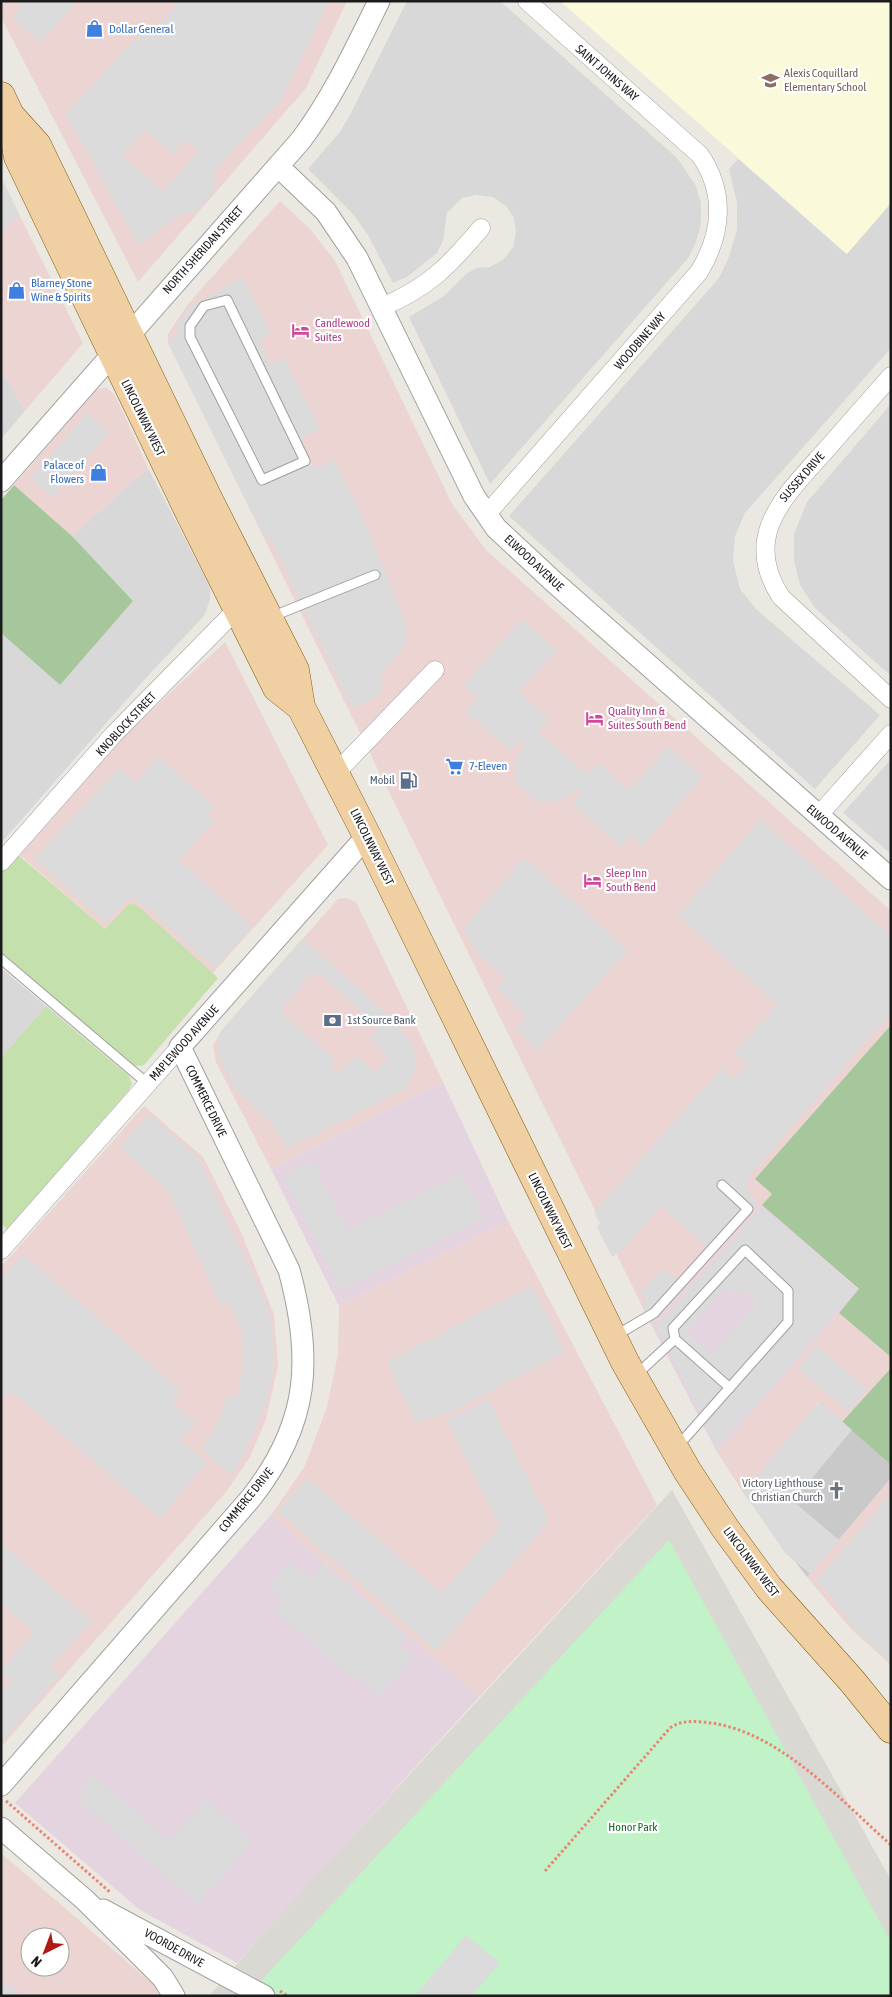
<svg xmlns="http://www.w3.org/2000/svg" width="892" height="1997" font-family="'Asap Condensed',sans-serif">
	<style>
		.residential { fill: #d9d8d8 }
		.commercial { fill: #ebd4d2; fill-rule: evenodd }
		.industrial { fill: #e4d4e0 }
		.education { fill: #fafadb }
		.religious { fill: #c9c9c9 }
		.airport { fill: #dad8d3 }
		.grass { fill: #c4e0ac }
		.forest { fill: #a6c69b }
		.park { fill: #c2f2c7 }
		.parking { fill: #dbdbdb; fill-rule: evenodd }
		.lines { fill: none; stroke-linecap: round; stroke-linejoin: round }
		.service-casing { stroke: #9f9f9f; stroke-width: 11 }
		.minor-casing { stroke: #9f9f9f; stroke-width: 19 }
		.tertiary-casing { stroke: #9f9f9f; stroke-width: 23 }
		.primary-casing { stroke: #815f11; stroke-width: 29 }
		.path { stroke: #e98475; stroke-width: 3; stroke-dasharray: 2.5 2.5; stroke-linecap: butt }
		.service { stroke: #fff; stroke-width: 9 }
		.minor { stroke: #fff; stroke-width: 18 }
		.tertiary { stroke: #fff; stroke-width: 21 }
		.primary { stroke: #f0d0a2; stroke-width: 28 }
		.labels { text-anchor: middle; stroke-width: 4.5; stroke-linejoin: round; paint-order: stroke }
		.shop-label { font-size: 12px; fill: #366cbe; stroke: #fff; text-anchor: start }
		.street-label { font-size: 12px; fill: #1b1b1b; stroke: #fff }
		.education-label { font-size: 12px; fill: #785e54; stroke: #fff; text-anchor: start }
		.hotel-label { font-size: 12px; fill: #b23c85; stroke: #fff; text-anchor: start }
		.service-label { font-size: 12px; fill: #4e5e75; stroke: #fff; text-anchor: end }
		.worship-label { font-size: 12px; fill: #5b616d; stroke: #fff; text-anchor: end }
		.park-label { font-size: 12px; fill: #176b20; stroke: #fff }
	</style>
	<rect width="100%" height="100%" fill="#ebe8e1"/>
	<!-- residential -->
	<path class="residential" d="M407,1h93l177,157 19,28 5,17v20l-5,19 -7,15 -199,227 -81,-167 35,-21 22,-22 10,-6 14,-1 14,-8 9,-12 3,-16 -2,-13 -7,-11 -14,-10 -17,-2 -14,3 -15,15 -4,28 -6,12 -30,24 -14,6 -25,-48 -15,-21 -45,-45 31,-36 11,-18z
		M738,159l108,95 45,-51v145l-146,165 -10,23 -2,25 7,28 17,21 123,105 -65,74 -306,-273 210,-238 10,-21 8,-28v-26l-8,-34z
		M1,368l24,43 -24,28z
		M891,404v272l-76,-68 -15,-23 -6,-25v-26l13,-32z
		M148,468l62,119v13l-6,16 -61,65 -142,162v-210l59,52 73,-84 -61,-65z
		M891,759v95l-48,-41z
		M1,968l45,38 -45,52z"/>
	<!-- commercial -->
	<path class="commercial" d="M1,1h346l-41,87 -168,194 -137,-265z
		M1,178l82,165 -58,68 -24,-43z
		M280,201l30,28 25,32 117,243 34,46 405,361v114l-136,154 17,15 -119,134 -485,-985v-9l20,-30z
		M106,387l9,8 33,73 -76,68 -58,-51 82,-95z
		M225,642l103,203 -116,129 -74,-68 -8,-3 -25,26 -85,-74 109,-124z
		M346,898l10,4 87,180 -172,87 -55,-107 -3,-16 8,-15 117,-132z
		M144,1106l59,51 38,75 33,82 4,52 -12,53 -16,38 -24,35 -225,255v-480z
		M508,1221l149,284 -178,192 -208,-182 34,-49 22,-59 11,-53 1,-48z
		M839,1313l52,44v11l-49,54 -23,-20 -76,90 -26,-40z
		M891,1478v187l-40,-36 -44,-52z
		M1,1853l154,133 4,10h-158zM30,1937h30v30h-30z"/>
	<!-- industrial -->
	<path class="industrial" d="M443,1082l65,139 -169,85 -68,-137z
		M762,1205l97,85 -142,162 -64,-124z
		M271,1515l208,182 -242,266 -97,-53 -125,-107z"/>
	<!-- education -->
	<path class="education" d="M560,1h331v202l-44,51z"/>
	<!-- religious -->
	<path class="religious" d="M820,1402l71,63v13l-84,99 -64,-85z"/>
	<!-- airport -->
	<path class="airport" d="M672,1490l219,390v116h-682l70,-80z"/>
	<!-- grass -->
	<path class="grass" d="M17,854l88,75 25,-26 8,3 80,72 -74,87 -8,1 -9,-3 -126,-109v-83z
		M46,1006l83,70 3,8 -4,7 -121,138 -6,-6v-165z"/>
	<!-- forest -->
	<path class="forest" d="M14,485l58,51 61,65 -73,84 -59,-52v-133z
		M891,1025v332l-52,-44 20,-24 -97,-84 10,-11 -17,-15z
		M891,1368v97l-49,-43z"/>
	<!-- park -->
	<path class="park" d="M669,1540l222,402v54h-613l-17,-15z"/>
	<!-- parking -->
	<path class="parking" d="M15,1h62l-37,42 -28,-26 5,-4 3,-5z
		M180,1h149l-48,99 -66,69 -1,23 -19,22h-13l-44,31 -72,-131 73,-80 26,-15zM145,130l27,24 14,-14 13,11 -36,40 -41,-36z
		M4,183l15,31 -18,21v-49z
		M242,277l29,57 -11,8 10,20 2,2 12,-6 36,70 -20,12 14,27 4,1 16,-8 21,39 48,116 5,24 -26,35 -1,20 -29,14 -82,-170 -4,1 -98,-196 10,-10 -2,-7 14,-19z
		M88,413l21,19 -56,65 -23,-19z
		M522,619l35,31 -39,42 31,27 -10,11 2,4 45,39 12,-10 31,27 39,-44 35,31 -61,69 -11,-10 -10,11 -49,-43 9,-11 -4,-4 -7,7 -13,6h-19l-22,-19 -2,-16 10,-24 -4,-3 -10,11 -44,-40 11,-12 -13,-15z
		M158,756l57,51 -7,9 6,5 -35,39 73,66 -37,42 -75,-67 -11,-3 -23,25 -72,-64 85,-91 17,14z
		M760,819l131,117v77l-140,161 -4,12 2,7 10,10 -107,123 -10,-19 4,-3 -5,-12 22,-24 15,12 29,-33 -46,-41 -37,43 -12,8 -15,-30 3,-4 -6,-11 128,-144 12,11 13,-15 -13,-11 43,-48 -99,-89z
		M524,857l104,93 -90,100 -23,-21 11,-13 -29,-27 8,-11 -23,-20 -20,-28z
		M303,938l92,84 17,22 4,12 -1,13 -10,20 -118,60 -16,-26 -36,-33 -16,-33 -1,-16 3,-10zM313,973l8,2 57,52v3l-8,9 19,18 -14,15 -19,-16 -21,19 -3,-3 3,-12 -51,-45 -1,-9z
		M149,1114l49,44 71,151 4,27 1,31 -7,34 -23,55 -13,19 -31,-27 13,-15 15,-37 6,2 4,-3 5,-29 -1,-33 -10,-28 -4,-1 -6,3 -55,-118 -47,-41z
		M312,1161l35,69 114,-56 24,44 -146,72 -55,-114z
		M762,1208l94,82 -139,158 -60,-122zM726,1287l9,8 6,-6 16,15 -46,51 -25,-23z
		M23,1254l159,137 -10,12 24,20 -15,17 26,22 -47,56 -145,-124h-6l-8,5v-120z
		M532,1285l33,67 -116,61 -33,9 -29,-60z
		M817,1346l50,43 -19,23 -50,-44z
		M488,1399l61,122 -113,130 -158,-140 29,-33 133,114 4,-1 56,-65 -53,-106z
		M820,1402l32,28 -59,71 46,39 -29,34 -24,-20 -43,-62z
		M891,1494v169l-39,-36 -24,-35 -12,-11z
		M1,1543l91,79 -42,44 10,9 -59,68v-51l10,-11 -10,-11 33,-38 -33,-29z
		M289,1562l22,17 13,-15 83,73 -7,8 14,12 -35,39 -24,-21 -3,3 -77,-67 8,-11 -15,-14z
		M92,1774l78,67 36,-41 47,41 -55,63 -119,-103 3,-16z
		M466,1935l34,28 -28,33h-57z
		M1,1978l21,18h-21z"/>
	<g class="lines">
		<defs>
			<path id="service" d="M227,300l78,161 -43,19 -72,-143v-11l14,-20z
				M271,617l104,-42
				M1,959l147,125
				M615,1336l39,-23 94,-104 -26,-24
				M675,1339l55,49
				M635,1376l40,-37 -2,-11 72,-78 43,41v31l-111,125"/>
			<path id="minor" d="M382,307c47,-20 67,-41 99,-79
				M891,376c-22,25 -44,50 -66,75 -40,45 -84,85 -44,146l110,102
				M486,515l213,-243c23,-38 27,-79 1,-117l-173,-154
				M335,774l100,-104
				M818,816l73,-82
				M1,862l112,-127 130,-132
				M1,1250l179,-203"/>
			<path id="tertiary" d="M279,167l47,45 31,46 117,238 22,32 58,54 337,297
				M1,481l300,-341c32,-43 54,-90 78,-139
				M1,1785l250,-287c59,-75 62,-140 38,-228l-109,-223 187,-211
				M1,1828l84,72 78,78 11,18
				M103,1910l161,86"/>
			<path id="primary" d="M1,96l9,19 8,42 173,359 86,172 24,19
				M10,115l27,30 173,357 85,168 6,37 66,129 258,526 63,110 37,56 44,60 83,93 39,48"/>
		</defs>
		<!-- service casing -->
		<use href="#service" class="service-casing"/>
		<!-- minor casing -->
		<use href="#minor" class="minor-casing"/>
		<!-- tertiary casing -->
		<use href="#tertiary" class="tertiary-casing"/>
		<!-- primary casing -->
		<use href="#primary" class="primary-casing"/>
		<!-- path -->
		<path class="path" d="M6,1801l105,92
			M545,1871l125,-143c10,-7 20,-7 32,-6 74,5 137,77 189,123
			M280,1991l8,5"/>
		<!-- service -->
		<use href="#service" class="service"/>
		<!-- minor -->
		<use href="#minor" class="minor"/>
		<!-- tertiary -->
		<use href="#tertiary" class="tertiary"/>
		<!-- primary -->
		<use href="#primary" class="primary"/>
	</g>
	<!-- icons -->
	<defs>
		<symbol id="shop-bare" viewBox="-9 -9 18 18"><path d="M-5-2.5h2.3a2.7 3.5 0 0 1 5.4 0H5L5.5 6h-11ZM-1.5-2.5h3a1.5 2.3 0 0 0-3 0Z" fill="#3f7fe0" stroke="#fff" stroke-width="2.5" paint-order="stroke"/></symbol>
		<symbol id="school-bare" viewBox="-9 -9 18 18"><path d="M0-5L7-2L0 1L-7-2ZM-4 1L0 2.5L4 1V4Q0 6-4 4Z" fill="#8d6e63" stroke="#fff" stroke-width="2.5" paint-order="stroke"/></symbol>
		<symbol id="hotel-bare" viewBox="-9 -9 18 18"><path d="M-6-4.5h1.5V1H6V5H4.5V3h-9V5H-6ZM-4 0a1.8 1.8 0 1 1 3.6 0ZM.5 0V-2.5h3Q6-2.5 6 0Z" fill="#d1479c" stroke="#fff" stroke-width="2.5" paint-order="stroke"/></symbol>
		<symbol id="supermarket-bare" viewBox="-9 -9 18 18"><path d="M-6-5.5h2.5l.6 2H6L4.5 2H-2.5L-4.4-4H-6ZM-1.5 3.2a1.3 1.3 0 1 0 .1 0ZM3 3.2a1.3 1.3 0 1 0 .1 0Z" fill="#3f7fe0" stroke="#fff" stroke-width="2.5" paint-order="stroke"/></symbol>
		<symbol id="fuel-bare" viewBox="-9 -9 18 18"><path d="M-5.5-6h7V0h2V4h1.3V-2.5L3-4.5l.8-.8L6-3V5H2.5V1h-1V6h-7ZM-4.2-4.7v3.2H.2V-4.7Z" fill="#5c6f8a" stroke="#fff" stroke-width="2.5" paint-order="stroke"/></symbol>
		<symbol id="bank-bare" viewBox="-9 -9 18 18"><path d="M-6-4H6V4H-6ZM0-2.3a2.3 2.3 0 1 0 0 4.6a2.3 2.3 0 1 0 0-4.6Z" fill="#5c6f8a" stroke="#fff" stroke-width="2.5" paint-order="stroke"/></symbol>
		<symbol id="church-bare" viewBox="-9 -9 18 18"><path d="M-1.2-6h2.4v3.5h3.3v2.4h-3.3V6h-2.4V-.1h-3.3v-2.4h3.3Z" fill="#6b7280" stroke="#fff" stroke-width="2.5" paint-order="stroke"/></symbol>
	</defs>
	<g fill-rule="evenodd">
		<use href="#shop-bare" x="82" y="16" width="25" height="25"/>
		<use href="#school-bare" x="758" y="68" width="25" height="25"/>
		<use href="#shop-bare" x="4" y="278" width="25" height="25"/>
		<use href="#hotel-bare" x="288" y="318" width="25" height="25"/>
		<use href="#shop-bare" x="86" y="460" width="25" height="25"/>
		<use href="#hotel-bare" x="582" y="706" width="25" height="25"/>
		<use href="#supermarket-bare" x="442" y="754" width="25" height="25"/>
		<use href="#fuel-bare" x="396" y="768" width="25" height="25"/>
		<use href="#hotel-bare" x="580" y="868" width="25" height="25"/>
		<use href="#bank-bare" x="320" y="1008" width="25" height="25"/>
		<use href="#church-bare" x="824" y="1478" width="25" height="25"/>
	</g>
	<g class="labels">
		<!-- shop labels -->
		<g class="shop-label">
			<text x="109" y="33">Dollar General</text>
			<text x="31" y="287">Blarney Stone<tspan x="31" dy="14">Wine &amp; Spirits</tspan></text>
			<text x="84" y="469" text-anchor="end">Palace of<tspan x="84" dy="14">Flowers</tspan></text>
			<text x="469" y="770">7-Eleven</text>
		</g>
		<!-- street labels -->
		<g class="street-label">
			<text transform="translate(607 73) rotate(41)" y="4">SAINT JOHNS WAY</text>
			<text transform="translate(203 250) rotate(-48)" y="4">NORTH SHERIDAN STREET</text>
			<text transform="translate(640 341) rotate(-49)" y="4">WOODBINE WAY</text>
			<text transform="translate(143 418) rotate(64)" y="4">LINCOLNWAY WEST</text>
			<text transform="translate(802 477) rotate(-49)" y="4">SUSSEX DRIVE</text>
			<text transform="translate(534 563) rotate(43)" y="4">ELWOOD AVENUE</text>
			<text transform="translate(126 724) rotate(-47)" y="4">KNOBLOCK STREET</text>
			<text transform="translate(837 832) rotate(41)" y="4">ELWOOD AVENUE</text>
			<text transform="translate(372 847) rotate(64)" y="4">LINCOLNWAY WEST</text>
			<text transform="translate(184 1043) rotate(-48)" y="4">MAPLEWOOD AVENUE</text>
			<text transform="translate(206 1101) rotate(64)" y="4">COMMERCE DRIVE</text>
			<text transform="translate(550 1211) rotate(64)" y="4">LINCOLNWAY WEST</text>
			<text transform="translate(246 1500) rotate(-51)" y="4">COMMERCE DRIVE</text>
			<text transform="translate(751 1562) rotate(53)" y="4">LINCOLNWAY WEST</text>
			<text transform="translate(174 1948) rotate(29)" y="4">VOORDE DRIVE</text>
		</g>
		<!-- education labels -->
		<g class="education-label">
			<text x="784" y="77">Alexis Coquillard<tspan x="784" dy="14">Elementary School</tspan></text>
		</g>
		<!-- hotel labels -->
		<g class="hotel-label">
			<text x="315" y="327">Candlewood<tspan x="315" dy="14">Suites</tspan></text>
			<text x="608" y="715">Quality Inn &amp;<tspan x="608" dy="14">Suites South Bend</tspan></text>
			<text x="606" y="877">Sleep Inn<tspan x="606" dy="14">South Bend</tspan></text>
		</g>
		<!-- service labels -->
		<g class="service-label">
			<text x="395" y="784">Mobil</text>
			<text x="347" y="1024" text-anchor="start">1st Source Bank</text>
		</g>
		<!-- worship labels -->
		<g class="worship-label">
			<text x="823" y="1487">Victory Lighthouse<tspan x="823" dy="14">Christian Church</tspan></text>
		</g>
		<!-- park labels -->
		<g class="park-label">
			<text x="633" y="1831">Honor Park</text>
		</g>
	</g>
	<!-- border -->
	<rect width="892" height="1997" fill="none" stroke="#1b1b1b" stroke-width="5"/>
	<!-- north arrow -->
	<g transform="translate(45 1952) rotate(222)"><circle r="24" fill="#ffffff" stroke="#a4a4a4"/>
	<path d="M0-4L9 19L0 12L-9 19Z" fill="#af1b16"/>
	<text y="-8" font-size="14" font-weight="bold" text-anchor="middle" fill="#1b1b1b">N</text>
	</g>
</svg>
